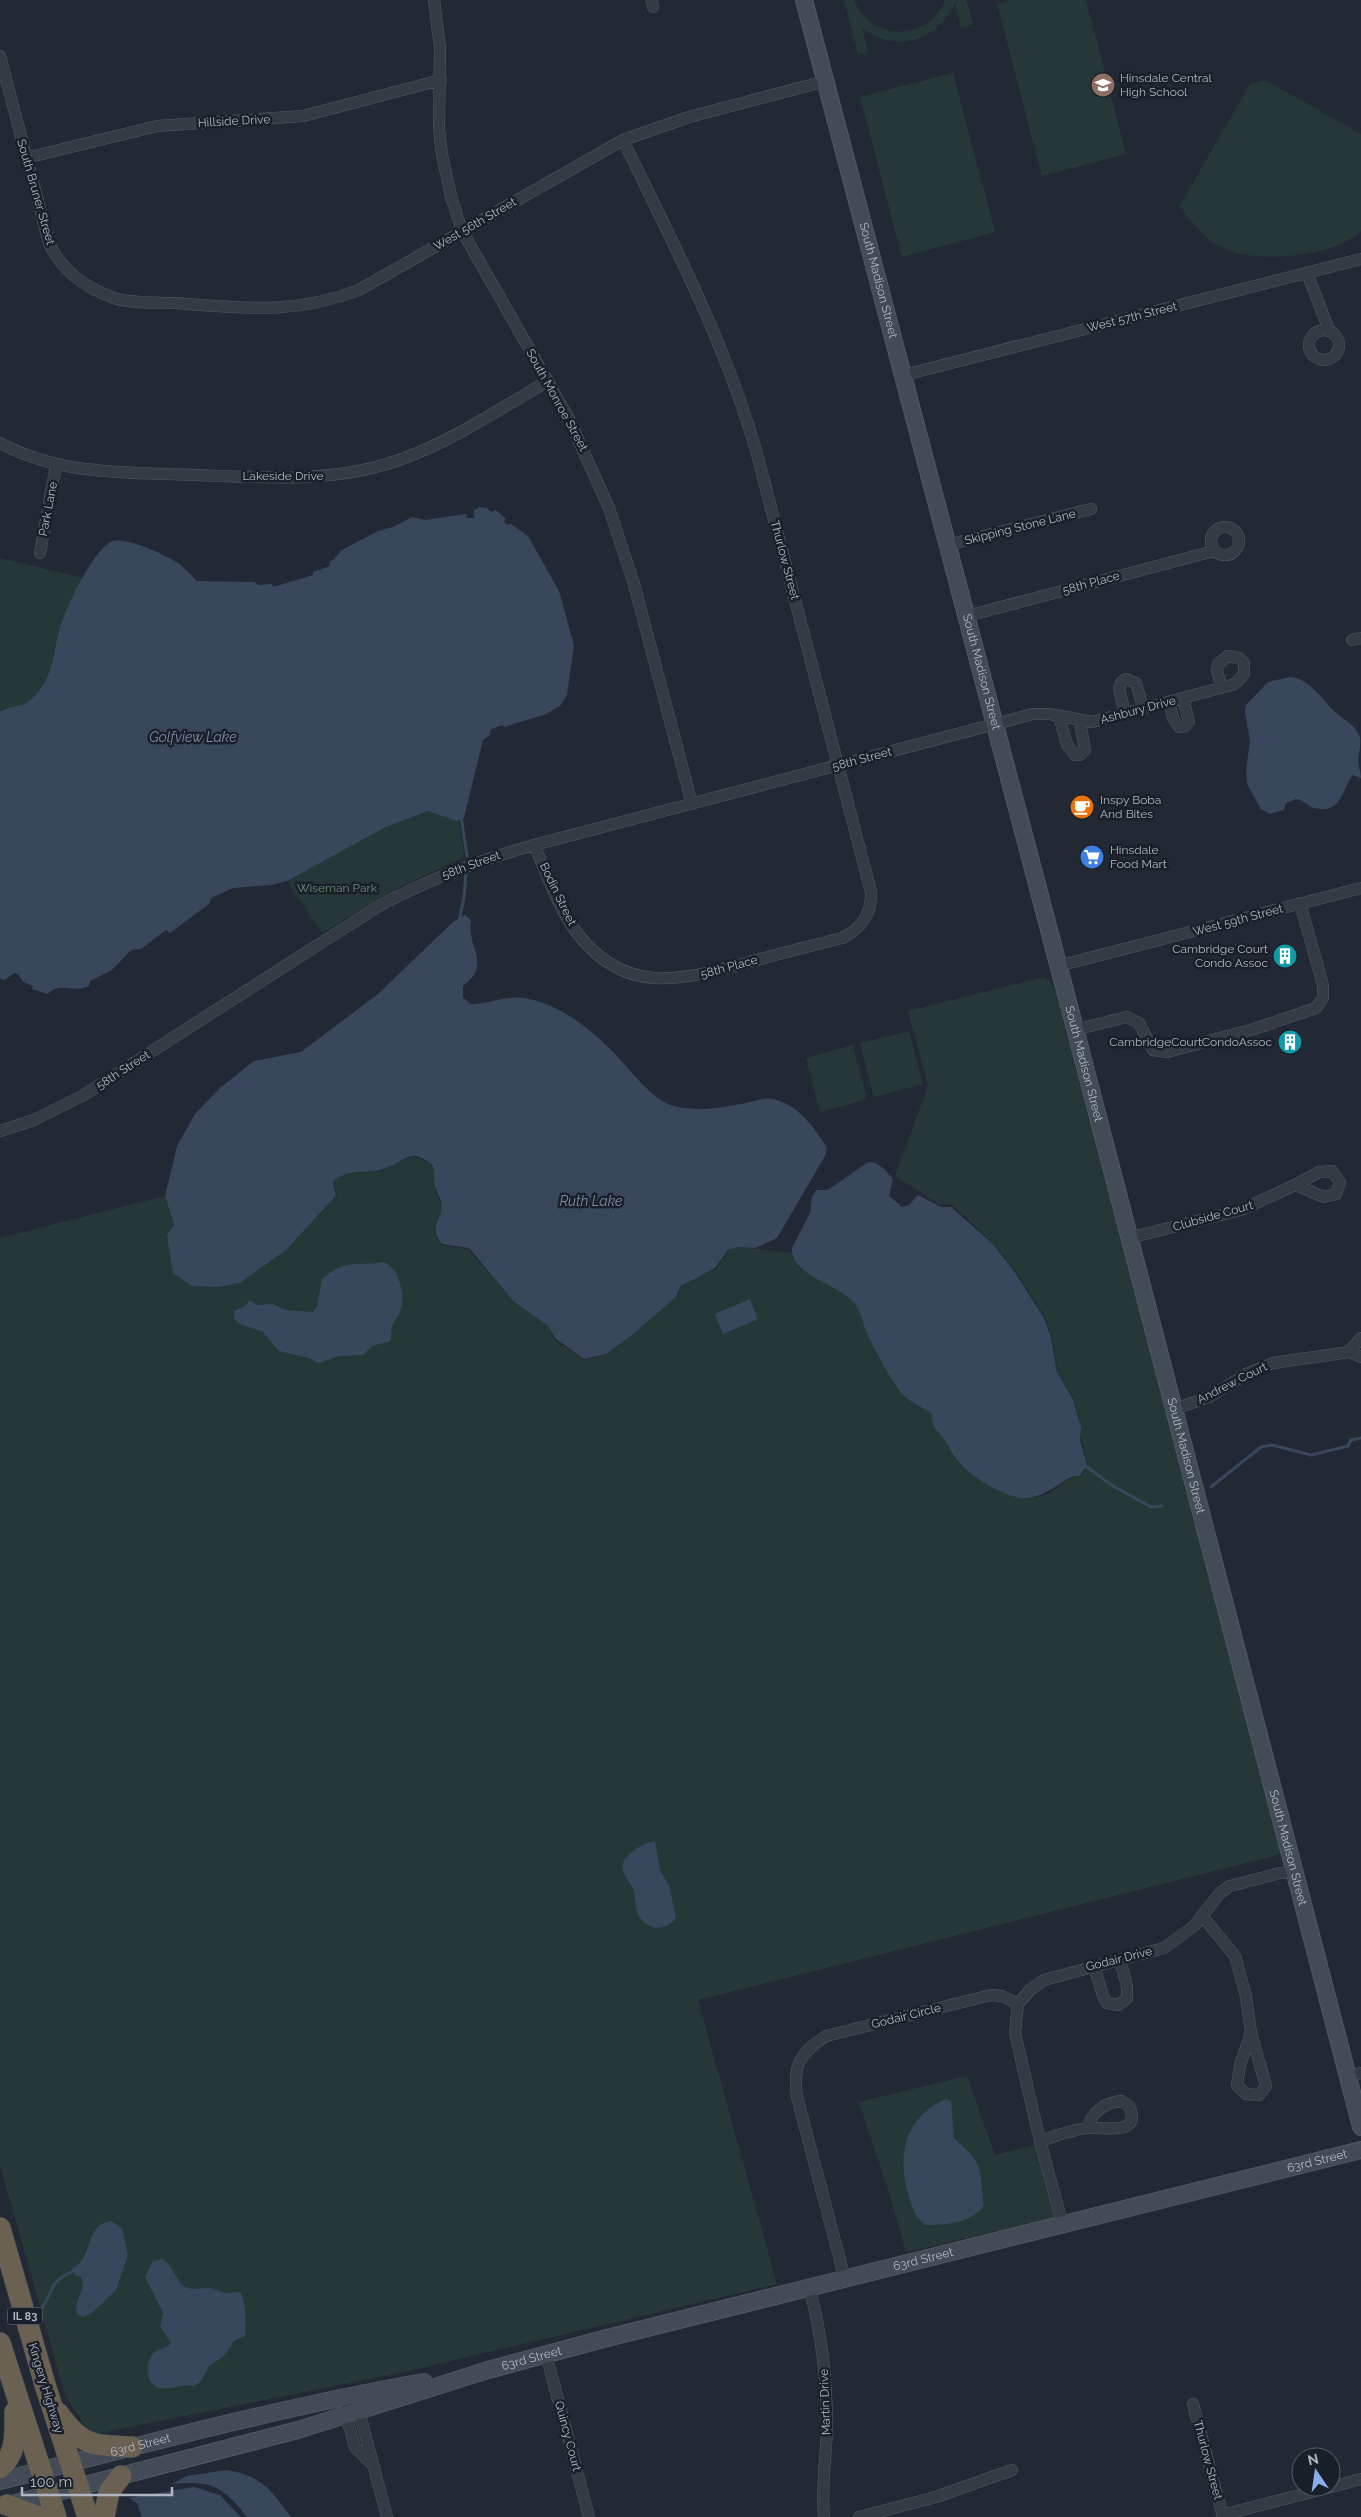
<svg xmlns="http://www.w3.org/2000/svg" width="1361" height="2517" font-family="Raleway,sans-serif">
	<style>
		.green { fill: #263737 }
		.water { fill: #39475c }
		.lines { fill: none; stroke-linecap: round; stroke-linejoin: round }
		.stream { stroke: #39475c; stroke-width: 3 }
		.street-casing { stroke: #525963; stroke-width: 12 }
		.secondary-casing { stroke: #525963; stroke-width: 18 }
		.highway-casing { stroke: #3f464f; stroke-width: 22 }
		.street { stroke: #353b45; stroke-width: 11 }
		.secondary { stroke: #434b57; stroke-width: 16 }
		.highway { stroke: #6a6153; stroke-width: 21 }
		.labels { text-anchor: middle; stroke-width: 5; stroke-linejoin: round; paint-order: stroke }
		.shield { fill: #1a2029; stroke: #828994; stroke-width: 1 }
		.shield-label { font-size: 11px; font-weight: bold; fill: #afb6c2 }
		.poi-label { font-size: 12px; fill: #afb6c2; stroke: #1a2029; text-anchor: start }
		.street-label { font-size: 12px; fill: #afb6c2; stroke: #1a2029 }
		.park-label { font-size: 12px; fill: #698f72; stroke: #1a2029 }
		.water-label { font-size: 14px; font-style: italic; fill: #7a8da7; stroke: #1a2029 }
	</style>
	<rect width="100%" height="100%" fill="#222934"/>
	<!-- green -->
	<path class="green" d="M844,0h10c17,42 75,42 91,0h21l7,24 -12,4 -6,-24c-18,37 -60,50 -93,24l6,24 -10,3z
		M1012,0h74l40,154 -84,22 -45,-172z
		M953,73l42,159 -93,25 -42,-160z
		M1265,80l96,54v97c-27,26 -103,33 -136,18 -19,-8 -32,-27 -46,-42l71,-123z
		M0,558l83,20c-8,17 -19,34 -24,52 -9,30 -4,54 -34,75 -6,5 -17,3 -25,7z
		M429,811l30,10 5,36 -70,33 -72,43 -35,-52 97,-53z
		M1044,977l10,9 228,868 -584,146 79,284 -368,87 -318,64 -26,-40 -65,-230v-927l165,-42 26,89 28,2 21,-4 46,-33 51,-54 -3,-15c16,-14 35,-5 52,-12 9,-4 17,-11 26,-12 8,-1 15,5 21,10 0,6 0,13 1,19 2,8 7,14 7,23 0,16 -14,18 0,36l27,4 46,53 33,23 8,15 29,20 23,-6 25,-18 43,-38 7,-11 9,-8 25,-10 13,-19 10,-3 53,6 7,15 35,18 18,15 7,9 7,21 38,66 27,16 3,15 5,4c7,12 14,26 24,35 21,19 53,37 81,28 13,-4 22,-19 37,-19l7,-11 -7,-26v-13l-7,-27 -16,-27 -6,-36 -7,-19 -30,-46 -23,-29 -40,-38 -12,1 -45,-29 33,-90 -20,-75z
		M909,1031l14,53 -49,13 -14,-54z
		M853,1045l14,54 -47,13 -14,-54z
		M967,2076l28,79 40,-10 20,73 -149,34 -17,-60 -30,-90z"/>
	<!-- water -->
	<path class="water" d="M480,507l7,1 4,4 5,-2 10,9 -2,2 3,4 4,-1 17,12 31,55 15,54 -7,50 -7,11 -14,8 -42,13 -2,-2 -12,5v5l-7,5 -19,78 -7,3 -29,-10 -44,17 -97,53 -16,4 -38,3 -22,10 -2,6 -39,29 -4,-3 -25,19 -10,1 -19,20 -22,11 -1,5c-19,8 -29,-5 -41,8l-16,-5 1,-3 -10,-4 -5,-8 -4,-1 -9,7 -5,-1v-267c19,-10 25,-1 41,-24 13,-18 12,-36 18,-57 5,-20 35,-84 54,-90 14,-4 53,14 65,22 7,5 13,12 19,18l57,1 5,3 13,-1 1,3 40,-12v-3l17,-6 -1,-5 4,-1 9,-10 36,-19 15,-4 19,-10 13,3 41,-6 1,4h7v-8z
		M1290,677c19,2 30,19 42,32 10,11 23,14 28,28 1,9 -1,15 -2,23 0,5 3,12 3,18l-8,-3c-11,13 -11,40 -39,33 -7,-2 -10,-8 -18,-9l-10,4 -2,7 -14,4 -9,-5 -14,-25 -1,-14 4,-29 -5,-29 1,-7 22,-23z
		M465,915l6,5c-5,28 22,43 -8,66v11l7,7c21,0 36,-10 59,-5 34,7 65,33 88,57 15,16 35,44 57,50 25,6 47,2 72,-3 7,-1 18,-6 26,-4 25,4 43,29 55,49l-2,8 -48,82 -22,10 -16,-1 -11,3 -13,18 -34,18 -6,12 -44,38 -25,18 -22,5 -28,-20 -9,-14 -33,-23 -45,-54 -27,-4c-16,-19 3,-24 -1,-43 -1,-4 -4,-8 -5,-11 -3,-7 -2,-16 -3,-24 -6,-5 -12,-11 -21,-10 -9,2 -17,9 -26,12 -18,8 -36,-2 -53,14l3,14 -50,54 -46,33 -21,4 -27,-1 -19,-13 -6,-38 7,-10 -9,-29 12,-50 18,-32 25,-26 34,-27 47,-9 77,-58 75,-72z
		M868,1162c11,-1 18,9 25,17l-4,17 13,11 7,-2 9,-10 23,12h10l41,36 22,28 30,47 7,19 6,35 16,27 8,28 -1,13 7,25 -7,11c-15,-1 -28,17 -44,20 -4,1 -10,3 -15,2 -23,-4 -54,-23 -67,-42 -7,-10 -11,-21 -20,-28l-3,-15c-8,-5 -19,-10 -26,-16 -10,-9 -33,-52 -39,-66 -4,-10 -5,-19 -12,-28 -17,-20 -63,-27 -62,-55l18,-35 2,-16 4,-7h12z
		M382,1262c15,2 24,32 19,46 -1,7 -7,12 -9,18 -1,5 0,10 -2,15l-18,5 -9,9 -23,1 -22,7 -9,-5 -30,-7 -16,-19 -23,-8 -6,-5v-8l11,-5 5,-6 7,5 16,-1 12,6 28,2 4,-6 5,-27c25,-21 31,-12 60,-17z
		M750,1299l8,20 -35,15 -8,-20z
		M655,1841l5,29 9,15 7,33c-11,14 -30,13 -38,-4 -3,-8 -2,-18 -5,-26 -4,-7 -13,-16 -10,-25 4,-11 21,-20 32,-22z
		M946,2099l5,2 3,37c31,28 25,28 30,68 -15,18 -38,19 -60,19 -11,-11 -14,-24 -18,-39 -8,-38 3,-71 40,-87z
		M111,2221l11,7 6,27 -12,35 -23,22 -10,5 -6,-3c-5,-14 12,-26 3,-38h-4l-4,-8c22,-8 11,-43 39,-47z
		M163,2259l7,7 12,20 10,3 18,-1 15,5 15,-1c6,7 6,34 5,44l-11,5 -10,15 -15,10 -8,15 -7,5c-13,-5 -41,15 -46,-12 -1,-7 0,-13 4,-19 5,-7 14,-6 19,-12l-11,-16 3,-14 -18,-36 8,-16z
		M227,2470c35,6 44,20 64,47h-44c-24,-31 -36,-37 -75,-33l15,-8z
		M194,2487l26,8 21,22h-99l-5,-14 -8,-5z"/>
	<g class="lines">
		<!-- stream -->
		<path class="stream" d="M461,816l6,40
			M459,922l5,-25 2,-24
			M1084,1465l29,21 38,21 11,-1
			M1211,1487l50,-40 11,-2 39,10 37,-9 3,-6 10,-2
			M41,2310c14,-21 6,-26 32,-39"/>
		<defs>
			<path id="street" d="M434,0l6,48 -1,81 3,26 9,41 11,35 106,186 41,91 25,76 58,220
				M652,0l1,7
				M0,56l49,187c13,28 35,44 65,55 18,6 42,4 61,5 68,5 119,12 184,-13l264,-150 66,-23 137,-36
				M26,158l131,-32 146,-10 138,-36
				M1307,273l22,57
				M1309 345a15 15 0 1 1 30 0a15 15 0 1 1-30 0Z
				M904,375l457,-116
				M0,443c62,33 127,29 195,32 65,2 129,8 192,-11 57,-17 109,-53 161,-83
				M1211 541a14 14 0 1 1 28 0a14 14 0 1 1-28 0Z
				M948,545l143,-36
				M40,553l16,-88
				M967,616l247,-65
				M1352,640l9,-2
				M1169,702l4,16 6,9 6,-1 4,-4 -6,-24
				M1125,713l-6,-24 2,-6 5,-4 10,4 7,25
				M1059,716l8,29 8,10h5l5,-5 -5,-29
				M534,845c13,29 24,63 43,88 48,63 105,47 169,30 32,-9 64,-17 96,-25 19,-9 30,-25 29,-46l-114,-438c-31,-110 -84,-211 -134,-314
				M1058,966l303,-78
				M1074,1030l53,-13 12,6 14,27 14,2 87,-23 62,-21 7,-10v-13l-23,-82
				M0,1131l34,-11 48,-24 297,-190c50,-27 101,-46 155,-61l499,-131h17l42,8 132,-35 11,-3 9,-10v-11l-5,-5 -11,-2 -10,8 -1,7 5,17
				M1129,1238l112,-28 54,-25 29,12 12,-3 4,-12 -8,-11 -13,1 -24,13
				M1349,1352l12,-14
				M1175,1409l36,-13 37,-23 25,-10 76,-11 12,5
				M1203,1917l32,39 11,40 5,37
				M1094,1966l9,30 4,7 11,2 9,-7v-12l-7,-26
				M1018,2004l12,-14 14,-10 120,-32 30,-22 26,-33 10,-7 50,-13h15
				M1018,2004l-3,29 25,108 23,85
				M1251,2033l15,53 -7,9 -13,-1 -9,-9 3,-20z
				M1348,2076l13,-3
				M1040,2141c13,-4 36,-13 50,-13 16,-1 52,8 39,-22l-8,-5c-14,1 -32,12 -32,26
				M845,2279l-48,-182c-4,-33 2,-43 29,-61l165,-41 11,1 16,8
				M809,2287c13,46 18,94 18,142 -1,30 -6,58 -3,88
				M546,2354l43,163
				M1193,2404l30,113
				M356,2406l3,5 28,106
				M347,2408l-1,7 9,32 18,18
				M1331,2487l30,-8
				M1222,2515l109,-28
				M859,2517l77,-20 76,-27"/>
			<g id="secondary">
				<path id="s1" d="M804,0c189,708 372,1418 557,2127"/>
				<path id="s2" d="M0,2481c141,-36 281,-74 424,-99"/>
				<path id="s3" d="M4,2506l294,-76 190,-60 119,-32 754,-188"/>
			</g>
			<path id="highway" d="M0,2228l46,160 42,129
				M0,2343l56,174
				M58,2413c25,34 34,32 74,34
				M0,2468c17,-15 15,-34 15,-56
				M7,2505l33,12
				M104,2517l5,-25 12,-16"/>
		</defs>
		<!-- street casing -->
		<use href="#street" class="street-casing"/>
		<!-- secondary casing -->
		<use href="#secondary" class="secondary-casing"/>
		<!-- highway casing -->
		<use href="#highway" class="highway-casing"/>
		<!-- street -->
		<use href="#street" class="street"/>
		<!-- secondary -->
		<use href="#secondary" class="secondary"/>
		<!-- highway -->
		<use href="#highway" class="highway"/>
	</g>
	<!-- icons -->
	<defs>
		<symbol id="school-disc" viewBox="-11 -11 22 22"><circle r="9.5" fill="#8d6e63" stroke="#1a2029"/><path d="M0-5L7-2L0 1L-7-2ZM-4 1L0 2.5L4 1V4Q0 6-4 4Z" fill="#fff"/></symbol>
		<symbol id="cafe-disc" viewBox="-11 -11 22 22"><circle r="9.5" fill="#e8710a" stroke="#1a2029"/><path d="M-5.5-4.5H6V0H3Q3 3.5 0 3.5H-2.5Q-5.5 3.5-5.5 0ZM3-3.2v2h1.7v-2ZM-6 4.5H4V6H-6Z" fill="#fff"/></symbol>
		<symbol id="supermarket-disc" viewBox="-11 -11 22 22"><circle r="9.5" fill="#3f7fe0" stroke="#1a2029"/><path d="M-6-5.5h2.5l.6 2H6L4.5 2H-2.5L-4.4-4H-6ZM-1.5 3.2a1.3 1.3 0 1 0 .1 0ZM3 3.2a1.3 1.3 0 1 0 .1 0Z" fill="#fff"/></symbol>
		<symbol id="building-disc" viewBox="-11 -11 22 22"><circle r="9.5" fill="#0f9aa8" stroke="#1a2029"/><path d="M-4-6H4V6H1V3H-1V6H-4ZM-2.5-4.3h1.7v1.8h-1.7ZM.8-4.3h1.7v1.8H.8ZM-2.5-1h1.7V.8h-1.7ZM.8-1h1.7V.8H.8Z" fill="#fff"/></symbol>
	</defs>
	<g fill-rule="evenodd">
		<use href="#school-disc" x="1089" y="71" width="28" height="28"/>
		<use href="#cafe-disc" x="1068" y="793" width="28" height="28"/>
		<use href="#supermarket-disc" x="1078" y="843" width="28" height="28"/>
		<use href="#building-disc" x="1271" y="942" width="28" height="28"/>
		<use href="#building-disc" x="1276" y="1028" width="28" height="28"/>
	</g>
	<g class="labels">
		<!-- shield labels -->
		<rect class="shield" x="7.5" y="2307.5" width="35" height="17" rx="4"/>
		<g class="shield-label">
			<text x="25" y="2320">IL 83</text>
		</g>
		<!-- poi labels -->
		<g class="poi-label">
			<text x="1120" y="82">Hinsdale Central<tspan x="1120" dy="14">High School</tspan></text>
			<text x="1100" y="804">Inspy Boba<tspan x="1100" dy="14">And Bites</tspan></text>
			<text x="1110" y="854">Hinsdale<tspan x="1110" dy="14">Food Mart</tspan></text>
			<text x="1268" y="953" text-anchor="end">Cambridge Court<tspan x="1268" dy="14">Condo Assoc</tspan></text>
			<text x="1272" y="1046" text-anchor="end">CambridgeCourtCondoAssoc</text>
		</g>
		<!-- street labels -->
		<g class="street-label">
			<text transform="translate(234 121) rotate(-3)" y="4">Hillside Drive</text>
			<text transform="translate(36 192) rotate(74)" y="4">South Bruner Street</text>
			<text transform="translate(475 224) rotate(-30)" y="4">West 56th Street</text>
			<text dy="4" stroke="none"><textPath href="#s1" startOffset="290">South Madison Street</textPath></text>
			<text transform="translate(1132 317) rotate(-14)" y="4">West 57th Street</text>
			<text transform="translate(557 400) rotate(61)" y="4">South Monroe Street</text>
			<text x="283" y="480">Lakeside Drive</text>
			<text transform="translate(48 509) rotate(-79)" y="4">Park Lane</text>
			<text transform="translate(1020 527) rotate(-14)" y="4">Skipping Stone Lane</text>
			<text transform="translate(785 560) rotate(75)" y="4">Thurlow Street</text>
			<text transform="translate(1091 583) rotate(-15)" y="4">58th Place</text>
			<text dy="4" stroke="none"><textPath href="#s1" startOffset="695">South Madison Street</textPath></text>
			<text transform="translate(1138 710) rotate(-15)" y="4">Ashbury Drive</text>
			<text transform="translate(862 759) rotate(-15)" y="4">58th Street</text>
			<text transform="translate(471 865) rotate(-20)" y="4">58th Street</text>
			<text transform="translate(558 894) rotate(64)" y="4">Bodin Street</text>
			<text transform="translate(1238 920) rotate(-15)" y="4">West 59th Street</text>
			<text transform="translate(729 967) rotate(-15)" y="4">58th Place</text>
			<text dy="4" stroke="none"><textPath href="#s1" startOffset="1100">South Madison Street</textPath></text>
			<text transform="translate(123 1070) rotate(-33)" y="4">58th Street</text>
			<text transform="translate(1213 1216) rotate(-16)" y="4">Clubside Court</text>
			<text transform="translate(1232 1383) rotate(-27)" y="4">Andrew Court</text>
			<text dy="4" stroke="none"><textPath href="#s1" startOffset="1505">South Madison Street</textPath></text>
			<text dy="4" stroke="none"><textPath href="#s1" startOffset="1910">South Madison Street</textPath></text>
			<text transform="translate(1119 1959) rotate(-14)" y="4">Godair Drive</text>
			<text transform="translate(906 2016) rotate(-14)" y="4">Godair Circle</text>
			<text dy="4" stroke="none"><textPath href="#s3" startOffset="1358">63rd Street</textPath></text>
			<text dy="4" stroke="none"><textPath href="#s3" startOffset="952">63rd Street</textPath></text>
			<text dy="4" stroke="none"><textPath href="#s3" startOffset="548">63rd Street</textPath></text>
			<text transform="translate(46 2388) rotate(73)" y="4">Kingery Highway</text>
			<text transform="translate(825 2402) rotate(-92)" y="4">Martin Drive</text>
			<text transform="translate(568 2436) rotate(75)" y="4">Quincy Court</text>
			<text dy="4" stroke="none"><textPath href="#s2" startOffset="145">63rd Street</textPath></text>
			<text transform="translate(1208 2460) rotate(75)" y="4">Thurlow Street</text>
		</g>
		<!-- park labels -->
		<g class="park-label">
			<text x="337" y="892">Wiseman Park</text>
		</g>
		<!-- water labels -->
		<g class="water-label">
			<text x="193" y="742">Golfview Lake</text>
			<text x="591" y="1206">Ruth Lake</text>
		</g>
	</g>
	<!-- north arrow -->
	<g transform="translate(1316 2472) rotate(347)"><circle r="24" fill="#1a2029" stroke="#565c66"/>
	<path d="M0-4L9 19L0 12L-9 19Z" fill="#8aafec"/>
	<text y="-8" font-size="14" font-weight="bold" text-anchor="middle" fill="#afb6c2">N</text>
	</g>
	<!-- scale -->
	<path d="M22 2487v8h150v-8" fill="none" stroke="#afb6c2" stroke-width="2.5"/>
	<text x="30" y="2487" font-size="15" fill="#afb6c2" stroke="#1a2029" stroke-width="4" paint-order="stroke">100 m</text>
</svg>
